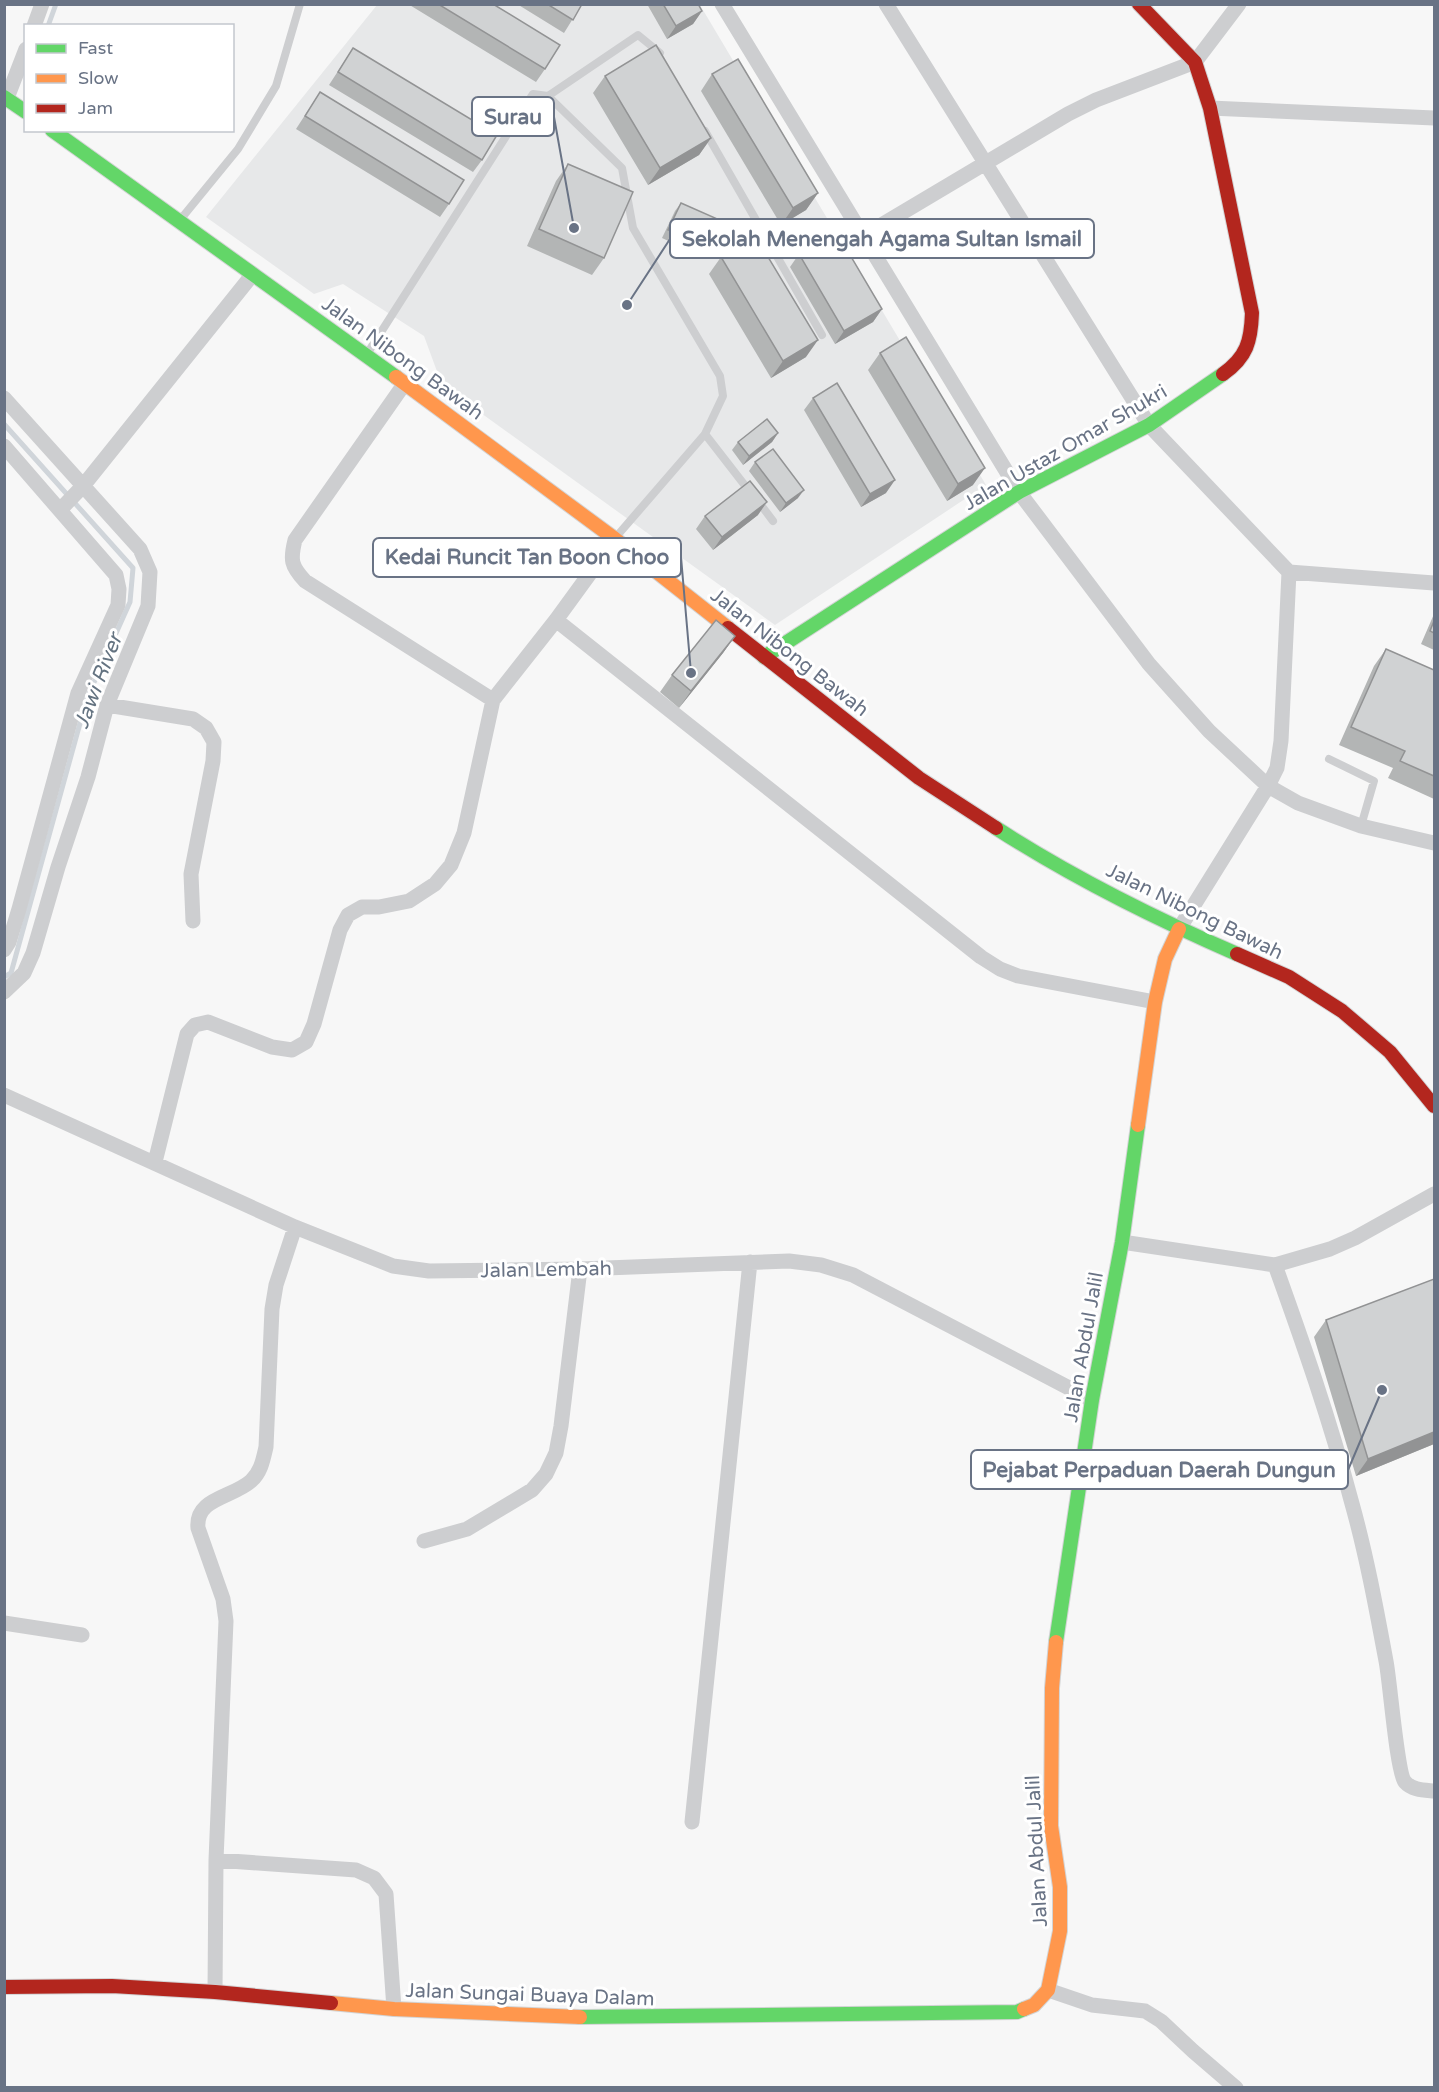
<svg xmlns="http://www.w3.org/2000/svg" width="1439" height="2092" font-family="'Varela Round',sans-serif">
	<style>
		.built { fill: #e7e8e9 }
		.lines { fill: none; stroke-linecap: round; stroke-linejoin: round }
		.stream { stroke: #d0d5da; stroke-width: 5 }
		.fast-casing { stroke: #d3d4d5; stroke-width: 16 }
		.slow-casing { stroke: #d3d4d5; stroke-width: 16 }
		.jam-casing { stroke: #d3d4d5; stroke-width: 16 }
		.lane { stroke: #cdced0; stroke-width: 8 }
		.street { stroke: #cdced0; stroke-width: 15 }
		.fast { stroke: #63d668; stroke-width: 14 }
		.slow { stroke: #ff974d; stroke-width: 14 }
		.jam { stroke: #b3261e; stroke-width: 14 }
		.wall { fill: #b3b5b5 }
		.shaded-wall { fill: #929394 }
		.building { fill: #d0d2d3; stroke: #929394; stroke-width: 1.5 }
		.labels { text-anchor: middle; stroke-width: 6; stroke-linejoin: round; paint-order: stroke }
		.street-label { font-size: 20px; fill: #697385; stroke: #fff }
		.water-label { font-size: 21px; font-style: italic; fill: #647381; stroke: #fff }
		.leader { fill: none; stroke: #697385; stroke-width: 2 }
		.callout-dot { fill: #697385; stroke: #fff; stroke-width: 2 }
		.callout { fill: #fff; stroke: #697385; stroke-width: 2 }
		.callout-label { font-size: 21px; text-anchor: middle; font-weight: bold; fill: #697385 }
	</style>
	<rect width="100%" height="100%" fill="#f7f7f7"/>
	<!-- built -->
	<path class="built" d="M377,5h323l286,480 -211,140 -333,-240 -18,-49 -81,-52 -29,10 -108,-77z"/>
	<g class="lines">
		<!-- stream -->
		<path class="stream" d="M48,26l8,-22
			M4,424l129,144 -3,34 -43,96 -76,275 -7,4"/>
		<defs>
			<path id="fast" d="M4,97l22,15
				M52,130l344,247
				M764,657l255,-165 130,-67 74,-51
				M996,828c76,49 158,90 241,126
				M1056,1642l36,-242 30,-158 16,-117
				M580,2017l437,-5 7,-3"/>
			<path id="slow" d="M396,377l219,162 113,89
				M1138,1125l17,-123 10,-43 14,-30
				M331,2003l63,6 186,8
				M1024,2009l10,-4 14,-15 12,-59v-44l-9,-61 1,-138 4,-46"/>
			<path id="jam" d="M1139,4l56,58 15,46 42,205c-1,28 -5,44 -29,61
				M728,628l191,150 77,50
				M1237,954l52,23 53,34 48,41 44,54
				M4,1987l108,-1 103,6 116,11"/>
		</defs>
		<!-- fast casing -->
		<use href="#fast" class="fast-casing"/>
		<!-- slow casing -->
		<use href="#slow" class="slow-casing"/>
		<!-- jam casing -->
		<use href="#jam" class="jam-casing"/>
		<!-- lane -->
		<path class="lane" d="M548,96l90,-61 22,18
			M705,131l117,204
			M180,220l58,-71 38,-63 24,-82
			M367,354l166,-260 15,2 74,72 11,60 87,148 3,20 -18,38 -89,103
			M705,434l45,58
			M758,501l15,20
			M1329,759l45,22 -13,45"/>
		<!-- street -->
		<path class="street" d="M722,4l297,488 130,172 60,67 59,55 30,17 63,23 73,17
			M886,4l263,421 140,147 145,11
			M34,26l8,-22
			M7,98l19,-49
			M1210,108l224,10
			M863,236l205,-122 28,-14 99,-38 44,-58
			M405,383l-110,157c-5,20 -4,26 10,41l188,119
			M4,398l136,151 10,23 -2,34 -41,99 -19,72 -30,90 -25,86 -9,20 -20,19
			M4,446l112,129 3,14 -1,16 -40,88 -59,216 -10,33 -5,8
			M60,510l23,-24 170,-212
			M556,620l425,337 19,12 18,7 137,26
			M107,705l86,14 13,9 8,14 -1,19 -22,113 2,47
			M1179,929l89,-143 9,-18 4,-27 8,-169
			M4,1095l291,132 98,39 36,5 151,-2 209,-8 32,4 32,10 239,125
			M155,1162l32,-128 8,-9 13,-3 64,25 20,3 14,-8 8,-18 26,-94 8,-15 14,-8h17l30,-6 26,-17 16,-19 13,-32 29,-133 63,-80 59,-81
			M1122,1242l153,23 55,-16 25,-11 79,-44
			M1275,1265c28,78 55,155 76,235 15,53 25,107 35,161 4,20 11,112 19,121 7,8 19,8 29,9
			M424,1541l43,-12 65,-39 14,-16 10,-21 5,-27 19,-157
			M4,1623l78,12
			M692,1822l58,-560
			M216,1860l140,10 18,8 12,16 8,115
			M1048,1990l44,15 53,6 16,10 32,30 43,37
			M215,1992l1,-132 10,-239 -3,-22 -25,-71c-3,-30 34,-30 53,-47 10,-9 12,-21 15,-34l6,-138 4,-24 19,-58"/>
		<!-- fast -->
		<use href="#fast" class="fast"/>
		<!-- slow -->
		<use href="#slow" class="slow"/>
		<!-- jam -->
		<use href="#jam" class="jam"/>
	</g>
	<!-- wall -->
	<path class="wall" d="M408,4h85l52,65 -9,13z
		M517,4h65l-18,29z
		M647,4h51l4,7 -9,13 -26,15z
		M353,48l129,112 -9,12 -144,-87z
		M712,74l106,119 -12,17 -25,15 -80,-134z
		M605,76l106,62 -12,17 -51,30 -55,-92z
		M320,92l129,112 -9,13 -144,-88z
		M568,164l36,94 -12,17 -65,-29 29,-65z
		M681,203l28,45 -6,9 -41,-19 13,-27z
		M799,254l83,55 -9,13 -38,22 -45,-77z
		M721,257l85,100 -35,21 -62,-104z
		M880,353l93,132 -26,16 -79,-131z
		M813,398l73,95 -25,14 -57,-97z
		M778,433l-6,9 -29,23 -11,-15 6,-8z
		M755,462l43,36 -18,14 -31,-41z
		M758,515l-45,35 -17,-21 9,-13z
		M1434,614v36l-13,-6z
		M735,636l-12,17 -44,55 -19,-16 12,-17z
		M1386,649l48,21v129l-46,-21 5,-10 -54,-23 35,-79z
		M1434,1279v165l-78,32 -42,-139 12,-17z"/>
	<!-- shaded-wall -->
	<path class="shaded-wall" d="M702,11l-9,13 -26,15 9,-13z
		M711,138l-12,17 -51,30 12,-17z
		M818,193l-12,17 -25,15 12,-17z
		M882,309l-9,13 -38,22 9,-13z
		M818,340l-12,17 -35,21 12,-17z
		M778,433l-6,9 -29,23 6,-9z
		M985,468l-12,17 -26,16 11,-17z
		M895,480l-9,13 -25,14 9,-13z
		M804,490l-6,8 -18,14 6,-9z
		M767,502l-9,13 -45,35 9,-13z
		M735,636l-12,17 -44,55 12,-17z
		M1434,1432v12l-78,32 12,-17z"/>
	<!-- building -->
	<path class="building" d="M438,4h55l67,41 -15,24z
		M547,4h35l-9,16z
		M663,4h35l4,7 -26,15z
		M656,45l55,93 -51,30 -55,-92z
		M353,48l144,87 -15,25 -144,-88z
		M738,59l80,134 -25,15 -81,-134z
		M320,92l144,88 -15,24 -144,-88z
		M568,164l65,28 -29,66 -65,-29z
		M681,203l41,18 -13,27 -41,-18z
		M837,233l45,76 -38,22 -45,-77z
		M756,237l62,103 -35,21 -62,-104z
		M906,337l79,131 -27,16 -78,-131z
		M837,383l58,97 -25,14 -57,-96z
		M767,419l11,14 -29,23 -11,-14z
		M773,449l31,41 -18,13 -31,-41z
		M750,481l17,21 -45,35 -17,-21z
		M716,620l19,16 -44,55 -19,-16z
		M1434,621v12l-4,-2z
		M1386,649l48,21v106l-34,-15 5,-10 -54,-24z
		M1434,1279v153l-66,27 -42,-139z"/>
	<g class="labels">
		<!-- street labels -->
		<g class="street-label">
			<text transform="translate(403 358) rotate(36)" y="7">Jalan Nibong Bawah</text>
			<text transform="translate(1065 447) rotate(-30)" y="7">Jalan Ustaz Omar Shukri</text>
			<text transform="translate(790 652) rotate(38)" y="7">Jalan Nibong Bawah</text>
			<text transform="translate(1195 911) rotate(26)" y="7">Jalan Nibong Bawah</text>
			<text transform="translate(546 1269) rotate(-1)" y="7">Jalan Lembah</text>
			<text transform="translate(1083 1347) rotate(-80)" y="7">Jalan Abdul Jalil</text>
			<text transform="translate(1036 1851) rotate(-93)" y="7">Jalan Abdul Jalil</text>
			<text transform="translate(530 1994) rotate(2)" y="7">Jalan Sungai Buaya Dalam</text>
		</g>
		<!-- water labels -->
		<g class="water-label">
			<text transform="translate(98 681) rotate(-69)" y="7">Jawi River</text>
		</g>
	</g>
	<!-- callouts -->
	<path class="leader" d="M574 228L554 117M627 305L670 239M691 673L681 557M1382 1390L1348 1470"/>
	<g class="callout-dot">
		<circle cx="574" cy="228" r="6"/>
		<circle cx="627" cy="305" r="6"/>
		<circle cx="691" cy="673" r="6"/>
		<circle cx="1382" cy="1390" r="6"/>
	</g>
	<g class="callout">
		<rect x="472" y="97" width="82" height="39" rx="6"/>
		<rect x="670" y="219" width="424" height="39" rx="6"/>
		<rect x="373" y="538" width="308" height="39" rx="6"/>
		<rect x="971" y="1450" width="377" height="39" rx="6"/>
	</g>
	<g class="callout-label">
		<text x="513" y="124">Surau</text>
		<text x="882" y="246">Sekolah Menengah Agama Sultan Ismail</text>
		<text x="527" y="564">Kedai Runcit Tan Boon Choo</text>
		<text x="1159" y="1477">Pejabat Perpaduan Daerah Dungun</text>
	</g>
	<!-- border -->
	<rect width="1439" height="2092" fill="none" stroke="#697385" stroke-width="12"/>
	<!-- legend -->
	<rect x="24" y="24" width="210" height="108" fill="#ffffff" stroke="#c3c7ce" stroke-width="1.5"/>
	<rect x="36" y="44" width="30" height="9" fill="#63d668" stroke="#c3c7ce" stroke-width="1.5"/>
	<text x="78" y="54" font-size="18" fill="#697385">Fast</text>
	<rect x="36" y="74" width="30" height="9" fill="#ff974d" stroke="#c3c7ce" stroke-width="1.5"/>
	<text x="78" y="84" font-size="18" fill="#697385">Slow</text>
	<rect x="36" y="104" width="30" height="9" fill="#b3261e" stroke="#c3c7ce" stroke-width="1.5"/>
	<text x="78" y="114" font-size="18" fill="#697385">Jam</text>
</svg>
